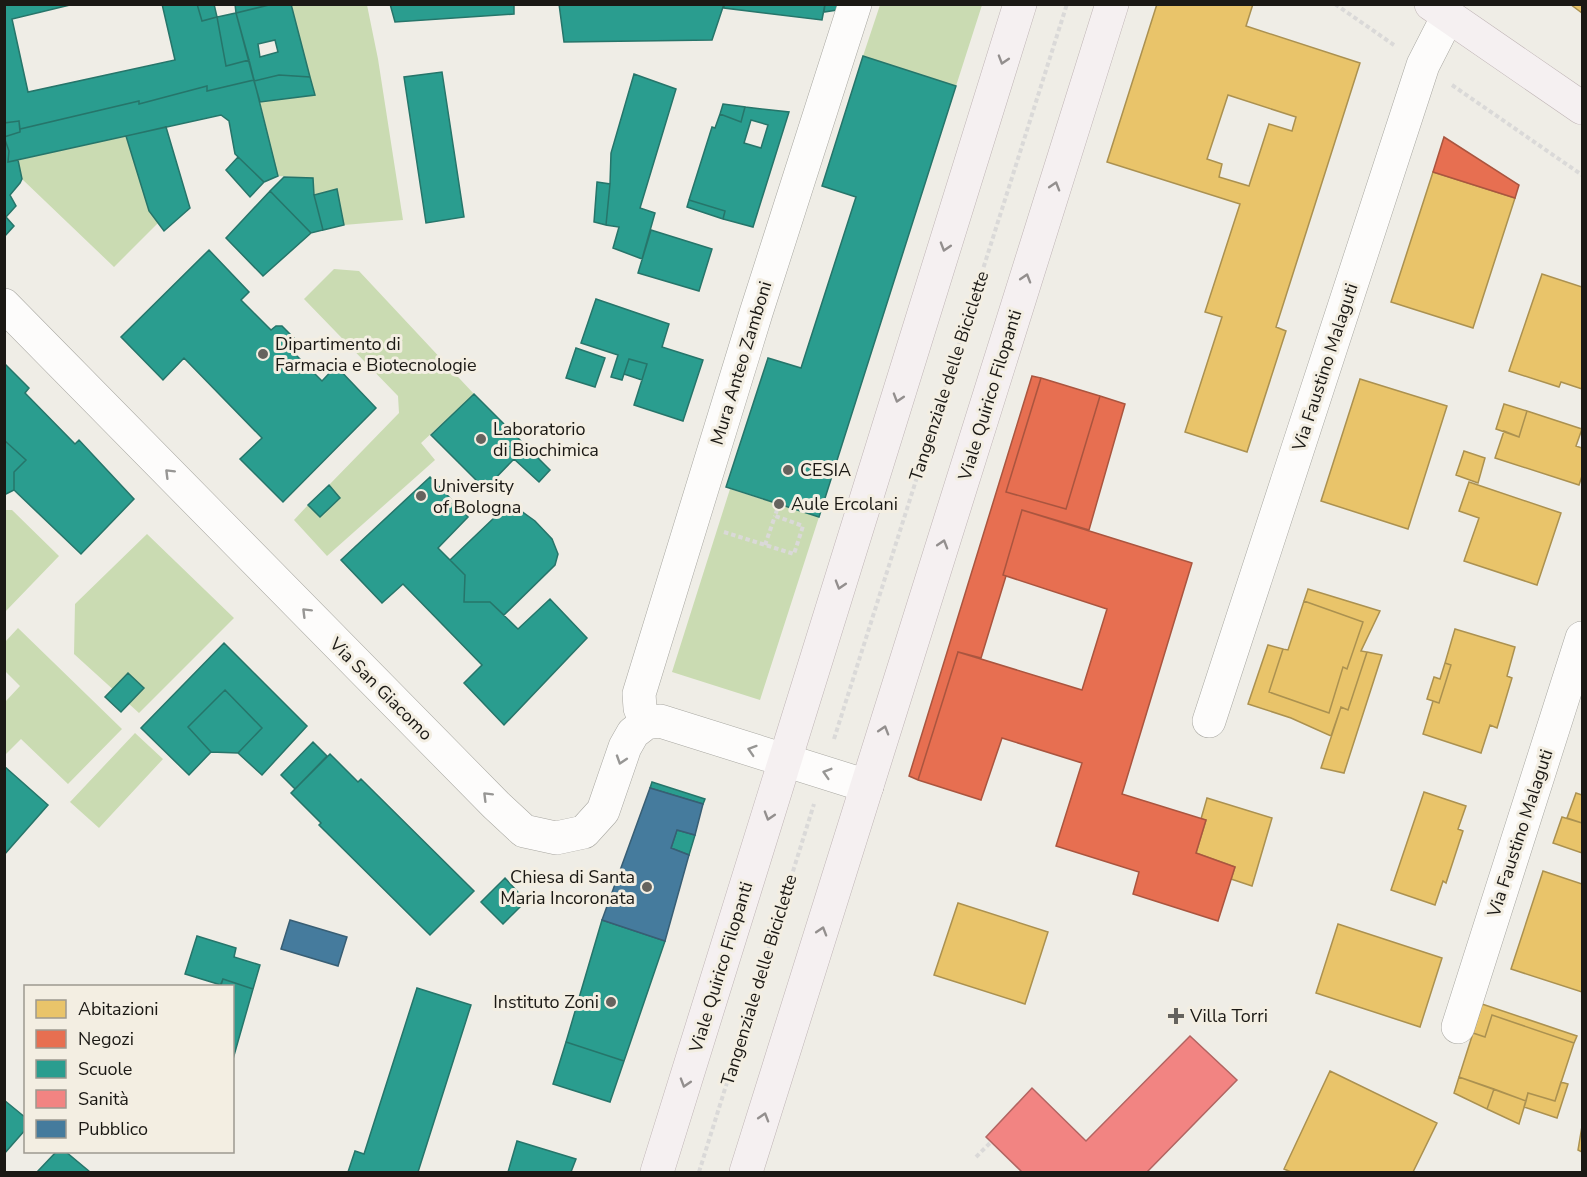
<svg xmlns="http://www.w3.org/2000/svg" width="1587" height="1177" font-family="'Nunito Sans',sans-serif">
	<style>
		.green { fill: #cadbb2 }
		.homes { fill: #e9c46a; stroke: #ab9150; stroke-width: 1.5; fill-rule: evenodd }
		.shops { fill: #e76f51; stroke: #aa553f; stroke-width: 1.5 }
		.schools { fill: #2a9d8f; stroke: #26756a; stroke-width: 1.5; fill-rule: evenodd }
		.health { fill: #f28482; stroke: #b26461; stroke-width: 1.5 }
		.public { fill: #457b9d; stroke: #385e74; stroke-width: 1.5 }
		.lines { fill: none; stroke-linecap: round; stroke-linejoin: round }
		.minor-casing { stroke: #a8a7a1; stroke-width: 34 }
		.major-casing { stroke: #bfb4b5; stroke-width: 34 }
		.path { stroke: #dad9d8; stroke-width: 4; stroke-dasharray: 4.5 3; stroke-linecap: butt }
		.minor { stroke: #fdfcfb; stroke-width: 33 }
		.major { stroke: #f5f0f1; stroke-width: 33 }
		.oneway { stroke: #938f8e }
		.oneway2 { stroke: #979694 }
		.poi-dot { fill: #65635e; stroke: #f3eee2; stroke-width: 2 }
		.labels { text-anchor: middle; stroke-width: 6; stroke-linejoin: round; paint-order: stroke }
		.poi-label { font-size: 18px; fill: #1b1915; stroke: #f3eee2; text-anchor: start }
		.street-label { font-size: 18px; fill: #1b1915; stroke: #f3eee2 }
	</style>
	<rect width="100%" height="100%" fill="#efede6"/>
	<!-- green -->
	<path class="green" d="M291,5h76l11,54 25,161 -59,5 -8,-36 -22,6 -3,-17 -33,-2 -18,-74 54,-7z
		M880,5h102l-26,81 -93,-30z
		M126,136l23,73 9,14 -44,44 -92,-88 -4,-19z
		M334,269l25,2 115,123 -53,49 14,17 -108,96 -33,-36 14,-15 12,12 20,-19 -11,-13 70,-72 -1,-17 -94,-97z
		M730,489l89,28 -59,183 -88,-28z
		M5,510h7l47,46 -54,56z
		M147,534l87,84 -95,95 -65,-59 1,-50z
		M18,628l104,101 -54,55 -47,-45 -16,16v-53l15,-16 -15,-15v-29z
		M135,733l28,26 -64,69 -29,-26z"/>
	<!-- homes -->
	<path class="homes" d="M1157,4h96l-7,22 114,37 -84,264 10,4 -39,121 -62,-20 37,-115 -17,-5 35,-108 -133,-42zM1228,95l68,22 -4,14 -23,-7 -20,62 -30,-9 3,-13 -15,-5z
		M1570,4h12v9z
		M1433,172l82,26 -42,130 -82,-26z
		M1542,274l40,13v102l-21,-7 -2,5 -50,-16z
		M1360,379l87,27 -39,123 -87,-28z
		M1504,404l23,7 -8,26 -23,-8z
		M1527,411l55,18 -6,17 6,2v28l-3,9 -84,-27 9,-27 15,6z
		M1464,451l21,7 -7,25 -22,-8z
		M1469,482l92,31 -24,72 -73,-24 15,-43 -20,-7z
		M1308,589l72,22 -19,40 6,1 -19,58 -7,-3 -10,29 -40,-18 -43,-14 20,-59 15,4 -14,43 60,21 14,-46 4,2 16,-47 -59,-21z
		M1304,601l59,21 -16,47 -4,-2 -14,46 -60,-21 14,-43 5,1z
		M1455,629l60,18 -8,29 5,2 -15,50 -7,-3 -9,28 -58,-19 10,-33 6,2 12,-38 -6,-2z
		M1367,652l15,3 -38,118 -23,-5 20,-61 7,3z
		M1445,663l6,2 -12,38 -12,-4 7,-22 6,2z
		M1424,792l42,14 -8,23 5,2 -17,52 -3,-2 -8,24 -44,-15z
		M1576,793l6,2v28l-15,-5z
		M1207,798l65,20 -20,68 -21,-7 4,-12 -39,-14 10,-33 -5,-1z
		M1562,817l20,6v30l-29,-10z
		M1543,871l39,13v108l-71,-23z
		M958,903l90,29 -23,72 -91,-29z
		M1338,924l104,34 -22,69 -104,-34z
		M1482,1004l95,32 -3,7 -82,-28 -7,22 -12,-4z
		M1492,1015l82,28 -19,58 -27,-8 -2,8 -67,-24 14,-44 12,4z
		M1330,1071l107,52 -24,49h-122l-7,-3z
		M1459,1077l35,12 -7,20 -33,-16z
		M1561,1082l7,2 -11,34 -33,-11 4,-14 27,8z
		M1494,1089l32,12 -7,23 -32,-15z
		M1582,1126v26l-4,-2z"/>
	<!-- shops -->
	<path class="shops" d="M1444,137l75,48 -4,13 -82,-26z
		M1032,376l9,2 -35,114 60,17 34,-113 25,8 -36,126 -67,-20 -19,65 3,1 -25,82 -23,-6 -40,128 -9,-4z
		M1041,378l59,18 -34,113 -60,-17z
		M1022,510l170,53 -70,231 84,26 -10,33 39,14 -17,54 -85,-27 6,-22 -83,-26 26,-83 -80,-25 -21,62 -63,-20 40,-128 124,38 25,-81 -104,-34z"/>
	<!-- schools -->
	<path class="schools" d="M4,4h70l-62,15 16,73 147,-32 -13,-56h35l5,17 15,-4 9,49 23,-6 5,20 -47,11v-5l-68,18v-3l-119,28 -1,-8 -14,2 -1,-4z
		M197,4h17l3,13 -15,4z
		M235,4h38l-37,9z
		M273,4h18l19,73 -31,-2 -25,6 -18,-68zM275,40l3,12 -18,5 -2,-13z
		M390,4h124v10l-119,8z
		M724,4l-12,36 -148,2 -5,-38z
		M724,4h101l-3,16 -98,-12z
		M825,4h14l-2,6 -13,2z
		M236,13l13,47 -23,6 -9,-49z
		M863,56l93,30 -137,431 -93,-30 42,-129 33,10 55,-171 -34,-11z
		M442,72l22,145 -38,6 -22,-146z
		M634,74l42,15 -36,119 15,5 -13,46 -29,-11 6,-21 -13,-2 4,-41 1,-31z
		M279,75l31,2 5,18 -55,7 -6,-21z
		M254,80l24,96 -14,6 -29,-28 -6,-33 -8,-6 -213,47 1,-11 -5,-14 16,-5v-3l119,-28v3l68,-18v5z
		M723,104l22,3 -4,15 -21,-8z
		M745,107l44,5 -36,115 -30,-8 2,-8 -36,-11 23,-73 3,1 5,-14 21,8zM751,120l17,5 -7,23 -17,-5z
		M19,121l1,11 -16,5v-14z
		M166,127l24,81 -26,23 -15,-20 -23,-75z
		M4,137l5,14 -1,11 10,-2 4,19 -2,4 -10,12 6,11 -10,11 8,9 -10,11z
		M238,157l26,25 -14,15 -24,-27z
		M284,177l29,1 1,17 9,35 -12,3 -41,-42z
		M597,182l13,2 -4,41 -12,-3z
		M337,189l7,36 -21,5 -9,-35z
		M270,191l41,42 -48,43 -37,-38z
		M689,200l36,11 -2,8 -36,-12z
		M651,230l61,19 -13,42 -61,-18z
		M209,250l40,42 -8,8 30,30 5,-4h6l12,12v5l-4,6 32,32 14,-15 40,42 -93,94 -43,-43 22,-21 -78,-80 -21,22 -42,-43z
		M596,299l73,25 -7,23 41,13 -20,61 -49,-16 13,-41 -18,-5 -7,21 -11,-3 7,-22 -37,-12z
		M576,348l29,10 -10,29 -29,-9z
		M629,359l18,5 -5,16 -18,-6z
		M4,363l25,25 -4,5 50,51 4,-4 55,59 -53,55 -67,-64v-18l12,-12 -22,-20z
		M474,394l76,76 -11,12 -25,-23 -29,30 -54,-54z
		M4,440l22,20 -12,12v18l-10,5z
		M430,477l38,40 -30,31 27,27 -1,27h26l28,27 32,-30 37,39 -83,87 -40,-42 18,-18 -79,-81 -21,19 -41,-43z
		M329,485l11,13 -20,19 -12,-12z
		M508,508h5l8,3 14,10 17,18 6,15 -3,11 -51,50 -14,-13h-26l1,-27 -15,-15 48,-46z
		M224,643l83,83 -45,49 -24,-22 24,-25 -37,-38 -37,37 23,25 -22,23 -48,-47z
		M128,673l16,15 -23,24 -16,-15z
		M225,690l37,38 -24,25 -27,-1 -23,-25z
		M313,742l14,14 -32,33 -14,-14z
		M330,754l28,28 3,-3 113,112 -44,44 -111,-110 2,-2 -30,-30z
		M4,766l44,39 -44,50z
		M652,782l53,17 -2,5 -53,-16z
		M677,830l18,5 -6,20 -18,-7z
		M505,878l21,23 -23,23 -22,-22z
		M602,920l63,21 -41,120 -58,-19z
		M197,936l39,12 -2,9 26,8 -7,24 -30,-10 -2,6 -36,-11z
		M223,979l30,10 -20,70 -1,-73h-12z
		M417,988l54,17 -53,167h-70l7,-21 9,3z
		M566,1042l58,19 -14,41 -57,-18z
		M4,1100l22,18v11l-22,25z
		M517,1141l59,18 -5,13h-63z
		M56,1152h10l24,20h-53z"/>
	<!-- health -->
	<path class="health" d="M1190,1036l47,44 -90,92h-125l-36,-35 46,-49 54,53z"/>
	<!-- public -->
	<path class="public" d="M650,788l53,16 -8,31 -18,-5 -6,18 18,7 -24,86 -63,-21z
		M290,920l57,17 -9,29 -57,-17z"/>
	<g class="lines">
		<defs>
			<path id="minor" d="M4,305l492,500 28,26 32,7 28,-6 19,-21 22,-64 8,-14 13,-10 14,-2 207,65
				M1209,721l214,-656 25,-49
				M646,723l-6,-15 -1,-14 117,-381 99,-309
				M1458,1027l124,-389"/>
			<path id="major" d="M1431,4l151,104
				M657,1172l363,-1168
				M746,1172l366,-1168"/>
		</defs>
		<!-- minor casing -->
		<use href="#minor" class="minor-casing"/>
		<!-- major casing -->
		<use href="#major" class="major-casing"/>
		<!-- path -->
		<path class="path" d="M1335,4l59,41
			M1452,85l130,90
			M724,532l70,22 9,-28 -28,-10 4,-12
			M765,545l10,-29
			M834,739l233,-735
			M976,1157l15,-15
			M699,1172l115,-368"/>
		<!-- minor -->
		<use href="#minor" class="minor"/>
		<!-- major -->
		<use href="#major" class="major"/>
	</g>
	<!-- one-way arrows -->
	<defs><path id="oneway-chevron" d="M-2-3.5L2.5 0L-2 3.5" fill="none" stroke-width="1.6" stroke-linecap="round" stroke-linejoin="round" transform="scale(1.5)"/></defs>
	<g class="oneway">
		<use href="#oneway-chevron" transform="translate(1003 60) rotate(107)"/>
		<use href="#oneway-chevron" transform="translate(1055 186) rotate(-73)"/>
		<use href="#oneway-chevron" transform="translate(945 247) rotate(107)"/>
		<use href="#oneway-chevron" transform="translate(1026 278) rotate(-73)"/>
		<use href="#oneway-chevron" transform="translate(898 398) rotate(107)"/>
		<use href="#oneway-chevron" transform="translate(943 544) rotate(-73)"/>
		<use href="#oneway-chevron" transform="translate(840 585) rotate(107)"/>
		<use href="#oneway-chevron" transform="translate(884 730) rotate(-73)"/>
		<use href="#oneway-chevron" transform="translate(769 816) rotate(107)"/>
		<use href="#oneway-chevron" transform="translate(822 931) rotate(-73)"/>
		<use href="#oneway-chevron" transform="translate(685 1083) rotate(107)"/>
		<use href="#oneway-chevron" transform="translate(764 1117) rotate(-73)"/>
	</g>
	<g class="oneway2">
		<use href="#oneway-chevron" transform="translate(169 473) rotate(-135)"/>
		<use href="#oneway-chevron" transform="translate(306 612) rotate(-135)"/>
		<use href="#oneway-chevron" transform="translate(752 750) rotate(-162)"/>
		<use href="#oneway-chevron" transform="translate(621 760) rotate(108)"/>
		<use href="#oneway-chevron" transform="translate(827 773) rotate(-163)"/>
		<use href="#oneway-chevron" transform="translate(487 796) rotate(-135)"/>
	</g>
	<!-- markers -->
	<g class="poi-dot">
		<circle cx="263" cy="354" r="6"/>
		<circle cx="481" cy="439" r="6"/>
		<circle cx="788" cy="470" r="6"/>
		<circle cx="421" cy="496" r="6"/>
		<circle cx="779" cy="504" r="6"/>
		<circle cx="647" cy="887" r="6"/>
		<circle cx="611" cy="1002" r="6"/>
		<path d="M1173 1007h6v6h6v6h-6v6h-6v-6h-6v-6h6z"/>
	</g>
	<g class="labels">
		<!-- poi labels -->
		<g class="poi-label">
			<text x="275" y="350">Dipartimento di<tspan x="275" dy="21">Farmacia e Biotecnologie</tspan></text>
			<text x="493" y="435">Laboratorio<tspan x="493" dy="21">di Biochimica</tspan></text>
			<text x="800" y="476">CESIA</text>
			<text x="433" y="492">University<tspan x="433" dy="21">of Bologna</tspan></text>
			<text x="791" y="510">Aule Ercolani</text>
			<text x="635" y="883" text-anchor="end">Chiesa di Santa<tspan x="635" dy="21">Maria Incoronata</tspan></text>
			<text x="599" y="1008" text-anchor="end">Instituto Zoni</text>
			<text x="1190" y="1022">Villa Torri</text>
		</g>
		<!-- street labels -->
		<g class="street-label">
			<text transform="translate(741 363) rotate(-73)" y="6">Mura Anteo Zamboni</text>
			<text transform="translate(1325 367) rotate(-72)" y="6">Via Faustino Malaguti</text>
			<text transform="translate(949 376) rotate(-72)" y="6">Tangenziale delle Biciclette</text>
			<text transform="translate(990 395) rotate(-73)" y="6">Viale Quirico Filopanti</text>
			<text transform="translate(381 689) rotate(45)" y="6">Via San Giacomo</text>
			<text transform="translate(1520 833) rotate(-72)" y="6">Via Faustino Malaguti</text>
			<text transform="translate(721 967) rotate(-73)" y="6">Viale Quirico Filopanti</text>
			<text transform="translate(759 980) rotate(-73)" y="6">Tangenziale delle Biciclette</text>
		</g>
	</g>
	<!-- border -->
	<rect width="1587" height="1177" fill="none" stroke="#1b1915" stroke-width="12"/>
	<!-- legend -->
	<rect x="24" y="985" width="210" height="168" fill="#f3eee2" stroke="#9d9990" stroke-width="1.5"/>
	<rect x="36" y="1000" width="30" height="18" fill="#e9c46a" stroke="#9d9990" stroke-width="1.5"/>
	<text x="78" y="1015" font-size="18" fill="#1b1915">Abitazioni</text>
	<rect x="36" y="1030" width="30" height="18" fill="#e76f51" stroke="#9d9990" stroke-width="1.5"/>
	<text x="78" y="1045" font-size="18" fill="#1b1915">Negozi</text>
	<rect x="36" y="1060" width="30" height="18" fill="#2a9d8f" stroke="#9d9990" stroke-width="1.5"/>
	<text x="78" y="1075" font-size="18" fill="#1b1915">Scuole</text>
	<rect x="36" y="1090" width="30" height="18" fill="#f28482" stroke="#9d9990" stroke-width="1.5"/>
	<text x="78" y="1105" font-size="18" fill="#1b1915">Sanità</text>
	<rect x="36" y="1120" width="30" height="18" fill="#457b9d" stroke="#9d9990" stroke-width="1.5"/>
	<text x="78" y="1135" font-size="18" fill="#1b1915">Pubblico</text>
</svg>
